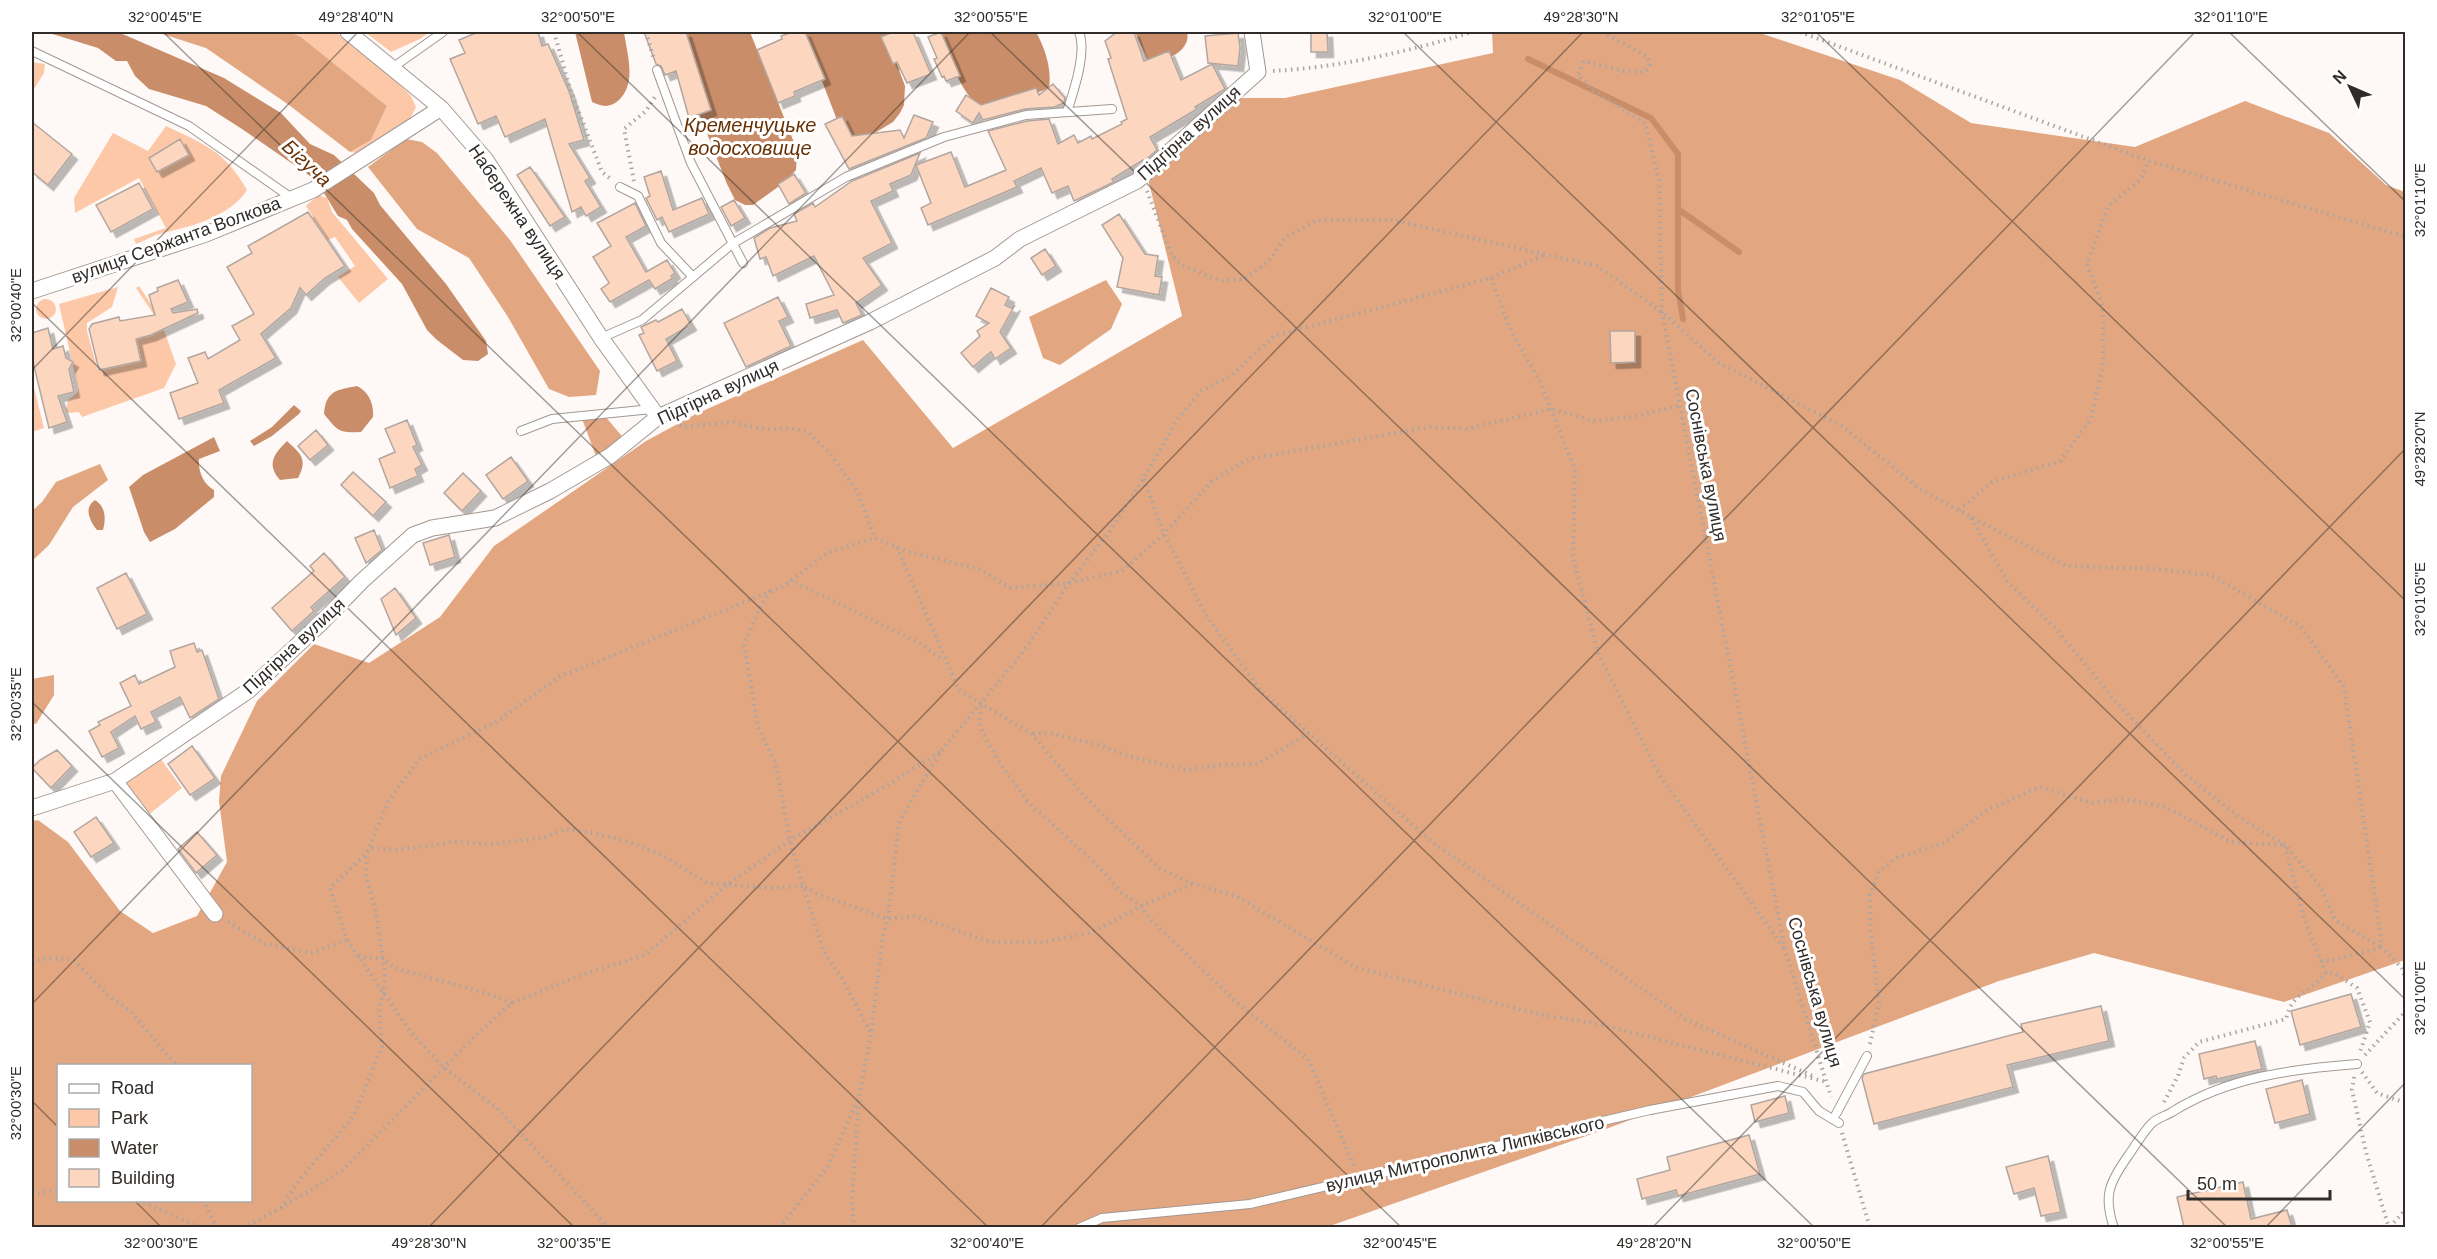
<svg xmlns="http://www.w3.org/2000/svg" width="2437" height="1259" font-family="Helvetica,sans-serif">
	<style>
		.green { fill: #fdc8a8 }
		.forest { fill: #e2a681; fill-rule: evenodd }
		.water { fill: #c98e69 }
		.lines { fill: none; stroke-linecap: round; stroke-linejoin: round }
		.stream { stroke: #c98e69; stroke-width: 6 }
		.building { fill: #fcd6bf; stroke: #b2a6a0; stroke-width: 1.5; filter: url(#shadow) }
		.lane-casing { stroke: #a39892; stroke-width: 10 }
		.street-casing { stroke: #a39892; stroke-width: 17 }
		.path { stroke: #a9a5a2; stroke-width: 4; stroke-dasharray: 1.5 4.5; stroke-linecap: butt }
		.lane { stroke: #fff; stroke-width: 8 }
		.street { stroke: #fff; stroke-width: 15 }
		.ticks { fill: none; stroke: #302c29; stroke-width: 1.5; stroke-opacity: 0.45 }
		.labels { text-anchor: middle; stroke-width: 6; stroke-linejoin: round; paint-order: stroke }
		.street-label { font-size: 18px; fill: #302c29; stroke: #fff }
		.water-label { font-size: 20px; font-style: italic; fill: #683104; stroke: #fff }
		.neatline { fill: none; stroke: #302c29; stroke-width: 2 }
		.ticks-label { font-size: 15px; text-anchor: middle; fill: #302c29 }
	</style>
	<defs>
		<filter id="shadow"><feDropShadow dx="5.5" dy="5.5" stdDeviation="0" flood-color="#0004"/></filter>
	</defs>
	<rect width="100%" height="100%" fill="#fef9f6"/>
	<!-- green -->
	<path class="green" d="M290,32h46l54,43 21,21 5,11 -9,18 -41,29 -16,-2 21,-12 16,-34 -86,-69z
		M365,32h65l-10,7 -29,13z
		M32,62l13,2 -1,9 -10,16 -2,-2z
		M166,126c38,18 59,25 81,64 -17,26 -51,35 -80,42 -11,2 -21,8 -31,12l-2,-5 32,-11 -27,-50 -64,35 -1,-15 39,-65 35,18z
		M318,195l9,3 5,14 56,67 -29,24 -21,-26 17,-11 -20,-29 -7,3 -22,-34z
		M139,286l20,30 17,48 -12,24 -82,29 -3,-5 -11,1 -2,-3 2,-10 10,-8v-4l-19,-84 59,-17 -6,20 -25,16v8l11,40 43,-10 -5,-22 18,-24 -18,-27z
		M36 309a10 10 0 1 1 20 0a10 10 0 1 1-20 0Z
		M32,380l12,48 -12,4z
		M160,758l22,30 -35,28 -23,-32z"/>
	<!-- forest -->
	<path class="forest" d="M156,32h134l11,5 86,69 -16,34 -21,12 -61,-47 -83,-57z
		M1492,32h265l143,48 71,43 164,24 110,-46 84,32 57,52 19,7v768l-121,42 -190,-49 -95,28 -393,148 -279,98h-1295v-406l6,-1 30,22 52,69 33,22 44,-17 30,-54 -8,-61 2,-25 36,-75 57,-57 55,19 71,-46 54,-71 152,-105 50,-27 167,-74 90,108 229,-132 -34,-137 93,-81h44l208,-45zM58,1066h192v134h-192z
		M406,139l16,3 15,11 73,87 90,131 -4,24 -27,2 -20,-8 -41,-72 -39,-59 -52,-29 -49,-62z
		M1106,280l16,24 -11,25 -51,36 -17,-7 -14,-41z
		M604,415l28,33 -32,19 -19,-51z
		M100,464l8,16 -35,27 -24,38 -17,16v-50l10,-9 14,-20z
		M54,675v20l-18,29 -4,-1v-44z"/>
	<!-- water -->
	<path class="water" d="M46,32h72l106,46 57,35 29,31 24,11 40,38 6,12 66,79 40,57 2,13 -10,7 -15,-1 -26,-20 -10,-10 -25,-46 -50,-55 -5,-9 -9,-4 -22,-36 -74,-51 -36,-23 -57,-17 -14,-13 -8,-15h-11l-18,-13z
		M575,32h49c3,22 13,51 -5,68 -9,8 -17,7 -27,2z
		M667,32h83l47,118 -1,20 -11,12 -32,23h-8l-10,-5 -8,-16z
		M803,32h82l20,54 -1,19 -4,8 -7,9 -20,12 -15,2 -10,-1 -9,-10z
		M940,32h96c9,16 16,37 13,56 -13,6 -50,18 -64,18 -22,-1 -38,-57 -45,-74z
		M1135,32h52c5,19 -24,33 -40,27z
		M357,386c12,6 17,18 16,31l-12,15c-23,1 -23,-1 -37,-18 2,-24 13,-24 33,-28z
		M294,405l7,6 -2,3 -27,22 -18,10 -4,-5 22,-14z
		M214,437l6,14 -21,8c-1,12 4,25 15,31v7l-39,32 -25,13 -6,-10 -15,-45 14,-12z
		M287,441c14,13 21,18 11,37l-18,2c-14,-16 -6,-26 7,-39z
		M95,500c11,7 11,19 8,30h-6c-7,-9 -14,-22 -2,-30z"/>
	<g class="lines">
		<!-- stream -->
		<path class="stream" d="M1528,59l123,59 27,36v136l5,29
			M1678,209l61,43"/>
	</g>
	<!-- building -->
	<path class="building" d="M478,32h60l4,14 6,-2 21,47 15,49 -15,4 21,34 -5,3 16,26 -15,9 -5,-9 -9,5 -27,-93 -40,18 -9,-21 -18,8 -28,-65 15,-6 -6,-13z
		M644,32h42l25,78 -22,8 -13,-47 -11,4 -4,-9 -5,-2z
		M793,32h12l20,47 -31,13 1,4 -17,7 -21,-53 25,-11 -1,-3z
		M893,32h20l18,42 -24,9 -10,-21 -4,2 -12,-27z
		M941,32l19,44 -14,5 -2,-5 -2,1 -8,-18 3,-1 -9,-21z
		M1117,32h17l10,29 25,-10 12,29 31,-16 13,25 -30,18 2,2 -47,28 7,13 -13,11 -1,-1 -31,19 2,3 -40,19 -6,-15 -16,7 -11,-25 -27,13 3,6 -89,38 -7,-17 10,-5 -15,-38 35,-13 14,35 41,-17 -18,-39 39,-10 22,-2 9,25 16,-9 4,8 13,-7 1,3 30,-15 -1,-2 6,-3 -19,-60 3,-1 -6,-17z
		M1311,32h16l1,20h-17z
		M1238,33l2,15 -2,18 -30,-3 -3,-27z
		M1053,84l12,14 -1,5 -10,4 -29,2 -42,11 -4,-7 -6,10 -17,-12 10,-16 15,10 55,-17 3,7z
		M914,115l19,7 -7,16 -77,31 -24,-45 17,-8 10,20 48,-6 4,8z
		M32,122l40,32 -24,31 -16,-13z
		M180,139l9,16 -32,17 -8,-14z
		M920,153l-9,22 -21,9 3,7 -22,10 21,42 -29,15 19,27 -26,18 6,12 -19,8 -6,-13 -27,8 -4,-14 28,-9 -20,-39 -41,20 -7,-19 -6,2 -6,-21 16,-10 27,-7 -3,-7 19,-11 2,4 37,-26z
		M530,167l35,50 -15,9 -33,-51z
		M661,171l12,39 29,-12 7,16 -40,18 -7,-15 -5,3 -11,-22 4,-2 -6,-19z
		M794,174l12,19 -17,11 -11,-20z
		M139,183l14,26 -42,23 -15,-27z
		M734,200l11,18 -14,8 -10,-19z
		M635,203l11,23 -20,11 20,35 21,-12 8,13 -4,3 2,2 -18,11 -6,-9 -39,22 -9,-13 8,-6 -1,-2 -15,-24 18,-11 -14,-23z
		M308,212l37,54 -20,12 -19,17 -6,-7 -9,20 -30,26 15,24 -57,32 5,13 -45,16 -9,-26 28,-10 -10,-25 17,-6 3,7 32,-19 -8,-14 22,-12 -27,-47 25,-14 -4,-7z
		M1119,214l26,40 13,2 -3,20 7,1 -3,18 -42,-8 6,-29 -21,-33z
		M1045,249l11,17 -14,9 -11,-17z
		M178,280l10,22 -17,7 2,4 24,-4 1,4 -47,22 -15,4 5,22 -42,9 -10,-41 3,-5 27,-7 1,4 35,-6 -6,-20 9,-4 -1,-3z
		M991,288l18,9 -4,8 6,3 4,-3 -15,27 11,16 -16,11 -4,-7 -18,15 -12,-14 19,-17 -3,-5 12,-8 -13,-7z
		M778,297l10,20 -9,4 12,25 -45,21 -22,-44z
		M682,309l9,16 -25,14 11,22 -20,10 -18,-36 5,-2 -3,-6 15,-7 2,2z
		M48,328l5,21 10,-3 3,12 7,4 -4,7 5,23 -16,4 9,26 -18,6 -17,-70v-25z
		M1610,331h25v31l-24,1z
		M407,420l10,25 -4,2 9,18 -7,4 3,7 -28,12 -11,-29 16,-7 -10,-23z
		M316,430l12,15 -18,15 -12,-14z
		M511,457l17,24 -25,18 -17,-24z
		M353,472l33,30 -13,14 -32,-31z
		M463,473l18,18 -19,20 -18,-18z
		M374,530l8,20 -16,13 -11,-25z
		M449,535l6,22 -25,8 -7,-22z
		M324,553l21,24 -34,30 3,4 -22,20 -20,-23 42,-37 -4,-5z
		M126,573l21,41 -30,15 -20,-41z
		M395,588l21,30 -20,17 -15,-36z
		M194,643l3,9 5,-2 17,49 -29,19 -10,-21 -29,15 5,10 -15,7 -6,-13 -24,16 8,16 -17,9 -13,-26 11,-6 -2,-3 33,-16 -11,-23 15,-8 4,9 36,-17 -5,-16z
		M192,746l23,32 -25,17 -22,-31z
		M57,750l15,16 -21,22 -19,-20 8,-8z
		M96,817l18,26 -23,14 -17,-25z
		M197,832l20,23 -21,18 -18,-24z
		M2351,994l10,33 -61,18 -9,-34z
		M2101,1006l8,35 -102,24 6,22 -139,37 -12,-46 2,-4 159,-42 -2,-8z
		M2255,1041l7,28 -45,10 -1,-3 -12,3 -5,-25z
		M2302,1080l8,34 -35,9 -9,-34z
		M1785,1096l4,17 -34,9 -4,-17z
		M1749,1135l11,39 -82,22 -2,-6 -34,9 -5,-20 33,-9 -3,-13z
		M2048,1156l13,56 -20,4 -7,-28 -20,6 -8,-27z
		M2243,1182l8,37 36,-9 5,17h-108l-7,-30z"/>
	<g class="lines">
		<defs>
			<path id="lane" d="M32,51l157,75 104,73
				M392,68l51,-36
				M657,70l34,93 52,100
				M1067,112c7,-22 20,-59 12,-80
				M620,187l18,9 23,47 32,34
				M601,338l41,-18 90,-76 114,-67 98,-40 82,-22 86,-6
				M521,431l31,-12 100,-10
				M1836,1114l31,-58
				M1079,1228l23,-10 148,-14 400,-94 128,-24 25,6 16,19 20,12
				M2114,1228c-11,-32 -5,-45 14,-72 8,-11 15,-24 24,-33 5,-5 14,-7 20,-11 56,-35 120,-43 185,-48"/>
			<path id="street" d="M348,32l93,76 45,52 115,178 57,79
				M32,291l174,-57 107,-44 128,-82
				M115,781l100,133
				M32,808l83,-27 133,-90 72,-67 42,-43 51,-46 19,-7 63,-10 55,-27 60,-35 48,-39 212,-95 125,-64 25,-19 117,-58 121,-109 -6,-40"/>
		</defs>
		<!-- lane casing -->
		<use href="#lane" class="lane-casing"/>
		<!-- street casing -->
		<use href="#street" class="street-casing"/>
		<!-- path -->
		<path class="path" d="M554,32l16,57 32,83 10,8
			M646,32l8,28
			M1602,32l46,25 2,8 -5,7 -22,-1 -39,-10 -6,15 15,14 52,33 14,57 3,132 123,638 46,147
			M1800,32l349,129 257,76
			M1273,71c68,-4 134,-19 199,-39
			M634,181l-10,-52 22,-18 9,-14
			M1147,191l25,65 10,9 38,16 24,-2 24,-17 18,-25 31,-17h75l205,46 65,46 57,51 123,63 78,63 51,28 95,49 90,3 55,6 90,52 43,60 37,251v9l21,21 4,13
			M1491,278l18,48 32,58 34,86 -2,88 25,95 62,123 124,172
			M680,425l3,2 51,-5 26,7h35l13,3 21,20 28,39 18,47
			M1144,479l20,55 42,81 55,76 171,151 253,177 130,58
			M1959,510l33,-28 68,-21 31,-42 12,-55v-57l-16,-43 21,-58 32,-26 9,-19
			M1971,518l36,63 49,48 60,73 71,74 52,41 46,28 36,42 14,33 46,27
			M897,547l62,143 73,44 53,63 74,71 35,16 42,12 119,71 187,48 52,8 233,59
			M790,580l128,62 25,18
			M770,591l-11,19 -15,34 14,83 17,35 15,78 13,46 17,9 68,24 28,-3 74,26h54l49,-10 48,-26 52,-22
			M981,706l-2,16 4,12 15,26 29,41 67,61 28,31 19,13 5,9 91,88 71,56 47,109
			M1033,734l17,-1 49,12 29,11 58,14 35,-5 37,-1 51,-31
			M228,922l37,22 47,9 35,-13
			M358,957l26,1 10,10 92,25 26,10
			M32,961l16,-3 26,2 36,37 20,14 47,55
			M2321,961h8l51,-13
			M1870,1044l9,-42 -8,-67 -1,-40 9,-24 18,-13 47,-15 43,-33 53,-23 51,16 32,-4 43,8 65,35 54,3 19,74 22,54h8l23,15 13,34 -10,30
			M2365,1055l41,-44
			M2362,1072l15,21 29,10
			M2354,1077l-2,13 14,62 23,76
			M2164,1102l14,-26 6,-18 15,-16 87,-23c7,-28 23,-25 40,-46
			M1842,1133l28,95
			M32,1194l26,-4
			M138,1200l64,28
			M203,1200l14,28
			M281,1208l19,-29 54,-63 28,-70 -3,-38 5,-14 1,-21 -9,-61 -10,-36 1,-23 21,-51 31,-43 77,-37 63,-45 225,-91 43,-33 48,-15 31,13 73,18 32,19 58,-5 53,-12 42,-37 49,-54 36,-21 180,-32 37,2 85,-20 44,12 42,-5 44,-11
			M2390,1227l16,-18
			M243,1228l38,-20 62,-38 134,-136 35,-31 66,-27 67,-21 82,-70 63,-45 86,-48 64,-40
			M609,1228l-112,-120 -53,-40 -34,-37 -63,-91 -17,-52 42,-40 26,2 55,-8 41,2 52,-7 19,-8 24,3 40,10 35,14 43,27 64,5 32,-2 21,66 16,23 31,58
			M779,1228l49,-62 31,-69 12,-63 12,-100 5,-15 11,-96 20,-36 23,-37 82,-99 45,-68 41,-52 33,-52 35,-60 23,-28 31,-16 42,-39 217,-58 54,-23
			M854,1228l-2,-29 7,-99"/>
		<!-- lane -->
		<use href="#lane" class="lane"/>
		<!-- street -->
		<use href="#street" class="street"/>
	</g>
	<!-- ticks -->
	<path class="ticks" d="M163,32l1239,1196M577,32l1238,1196M990,32l1238,1196M1403,32l1003,968M1816,32l590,569M2229,32l177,170M32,303l957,925M32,370l326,-338M32,702l543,526M32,1004l938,-972M32,1101l26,26M134,1200l28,28M428,1228l1155,-1196M1040,1228l1155,-1196M1652,1228l754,-780M2265,1228l141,-146"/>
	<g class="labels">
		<!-- street labels -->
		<g class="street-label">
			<text transform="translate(1189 133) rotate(-42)" y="6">Підгірна вулиця</text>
			<text transform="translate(517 212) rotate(56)" y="6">Набережна вулиця</text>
			<text transform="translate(176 240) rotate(-20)" y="6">вулиця Сержанта Волкова</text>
			<text transform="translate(718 392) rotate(-25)" y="6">Підгірна вулиця</text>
			<text transform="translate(1706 465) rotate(79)" y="6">Соснівська вулиця</text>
			<text transform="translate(294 646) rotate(-43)" y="6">Підгірна вулиця</text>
			<text transform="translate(1815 992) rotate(74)" y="6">Соснівська вулиця</text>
			<text transform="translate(1465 1154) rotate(-13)" y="6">вулиця Митрополита Липківського</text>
		</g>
		<!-- water labels -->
		<g class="water-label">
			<text x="750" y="132">Кременчуцьке<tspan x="750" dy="23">водосховище</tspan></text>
			<text transform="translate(307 163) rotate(43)" y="7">Бігуча</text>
		</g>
	</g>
	<!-- border -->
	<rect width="2437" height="1259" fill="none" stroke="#ffffff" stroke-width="66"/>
	<!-- legend -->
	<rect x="57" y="1064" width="195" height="138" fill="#ffffff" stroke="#acaba9" stroke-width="1.5"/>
	<rect x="69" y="1084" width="30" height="9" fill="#ffffff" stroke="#acaba9" stroke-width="1.5"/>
	<text x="111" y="1094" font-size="18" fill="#302c29">Road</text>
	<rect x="69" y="1109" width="30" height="18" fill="#fdc8a8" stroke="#acaba9" stroke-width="1.5"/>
	<text x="111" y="1124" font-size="18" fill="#302c29">Park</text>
	<rect x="69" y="1139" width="30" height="18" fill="#c98e69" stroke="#acaba9" stroke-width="1.5"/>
	<text x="111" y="1154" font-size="18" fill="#302c29">Water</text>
	<rect x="69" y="1169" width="30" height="18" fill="#fcd6bf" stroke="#acaba9" stroke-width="1.5"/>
	<text x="111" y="1184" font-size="18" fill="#302c29">Building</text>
	<!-- north arrow -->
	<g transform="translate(2350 87) rotate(314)" stroke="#ffffff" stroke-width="4.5" paint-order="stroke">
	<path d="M0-4.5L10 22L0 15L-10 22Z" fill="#302c29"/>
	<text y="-9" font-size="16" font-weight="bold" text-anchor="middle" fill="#302c29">N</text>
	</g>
	<!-- scale -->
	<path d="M2188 1190v9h142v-9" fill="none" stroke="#302c29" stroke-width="3"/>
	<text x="2197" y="1190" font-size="18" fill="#302c29" stroke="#ffffff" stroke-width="4.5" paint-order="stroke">50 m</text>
	<rect x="33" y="33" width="2371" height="1193" class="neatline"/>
	<g class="ticks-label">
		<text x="165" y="22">32°00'45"E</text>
		<text x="356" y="22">49°28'40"N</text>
		<text x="578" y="22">32°00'50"E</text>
		<text x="991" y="22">32°00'55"E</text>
		<text x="1405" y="22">32°01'00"E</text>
		<text x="1581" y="22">49°28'30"N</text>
		<text x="1818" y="22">32°01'05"E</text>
		<text x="2231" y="22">32°01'10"E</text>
		<text transform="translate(2420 200) rotate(-90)" y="5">32°01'10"E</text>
		<text transform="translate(16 305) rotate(-90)" y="5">32°00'40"E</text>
		<text transform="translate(2420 449) rotate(-90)" y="5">49°28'20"N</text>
		<text transform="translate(2420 599) rotate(-90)" y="5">32°01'05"E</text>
		<text transform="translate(16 704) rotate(-90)" y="5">32°00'35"E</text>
		<text transform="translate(2420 998) rotate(-90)" y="5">32°01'00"E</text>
		<text transform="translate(16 1103) rotate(-90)" y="5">32°00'30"E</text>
		<text x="161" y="1248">32°00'30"E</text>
		<text x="429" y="1248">49°28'30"N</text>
		<text x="574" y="1248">32°00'35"E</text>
		<text x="987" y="1248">32°00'40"E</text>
		<text x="1400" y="1248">32°00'45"E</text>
		<text x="1654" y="1248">49°28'20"N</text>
		<text x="1814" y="1248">32°00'50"E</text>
		<text x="2227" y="1248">32°00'55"E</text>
	</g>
</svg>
